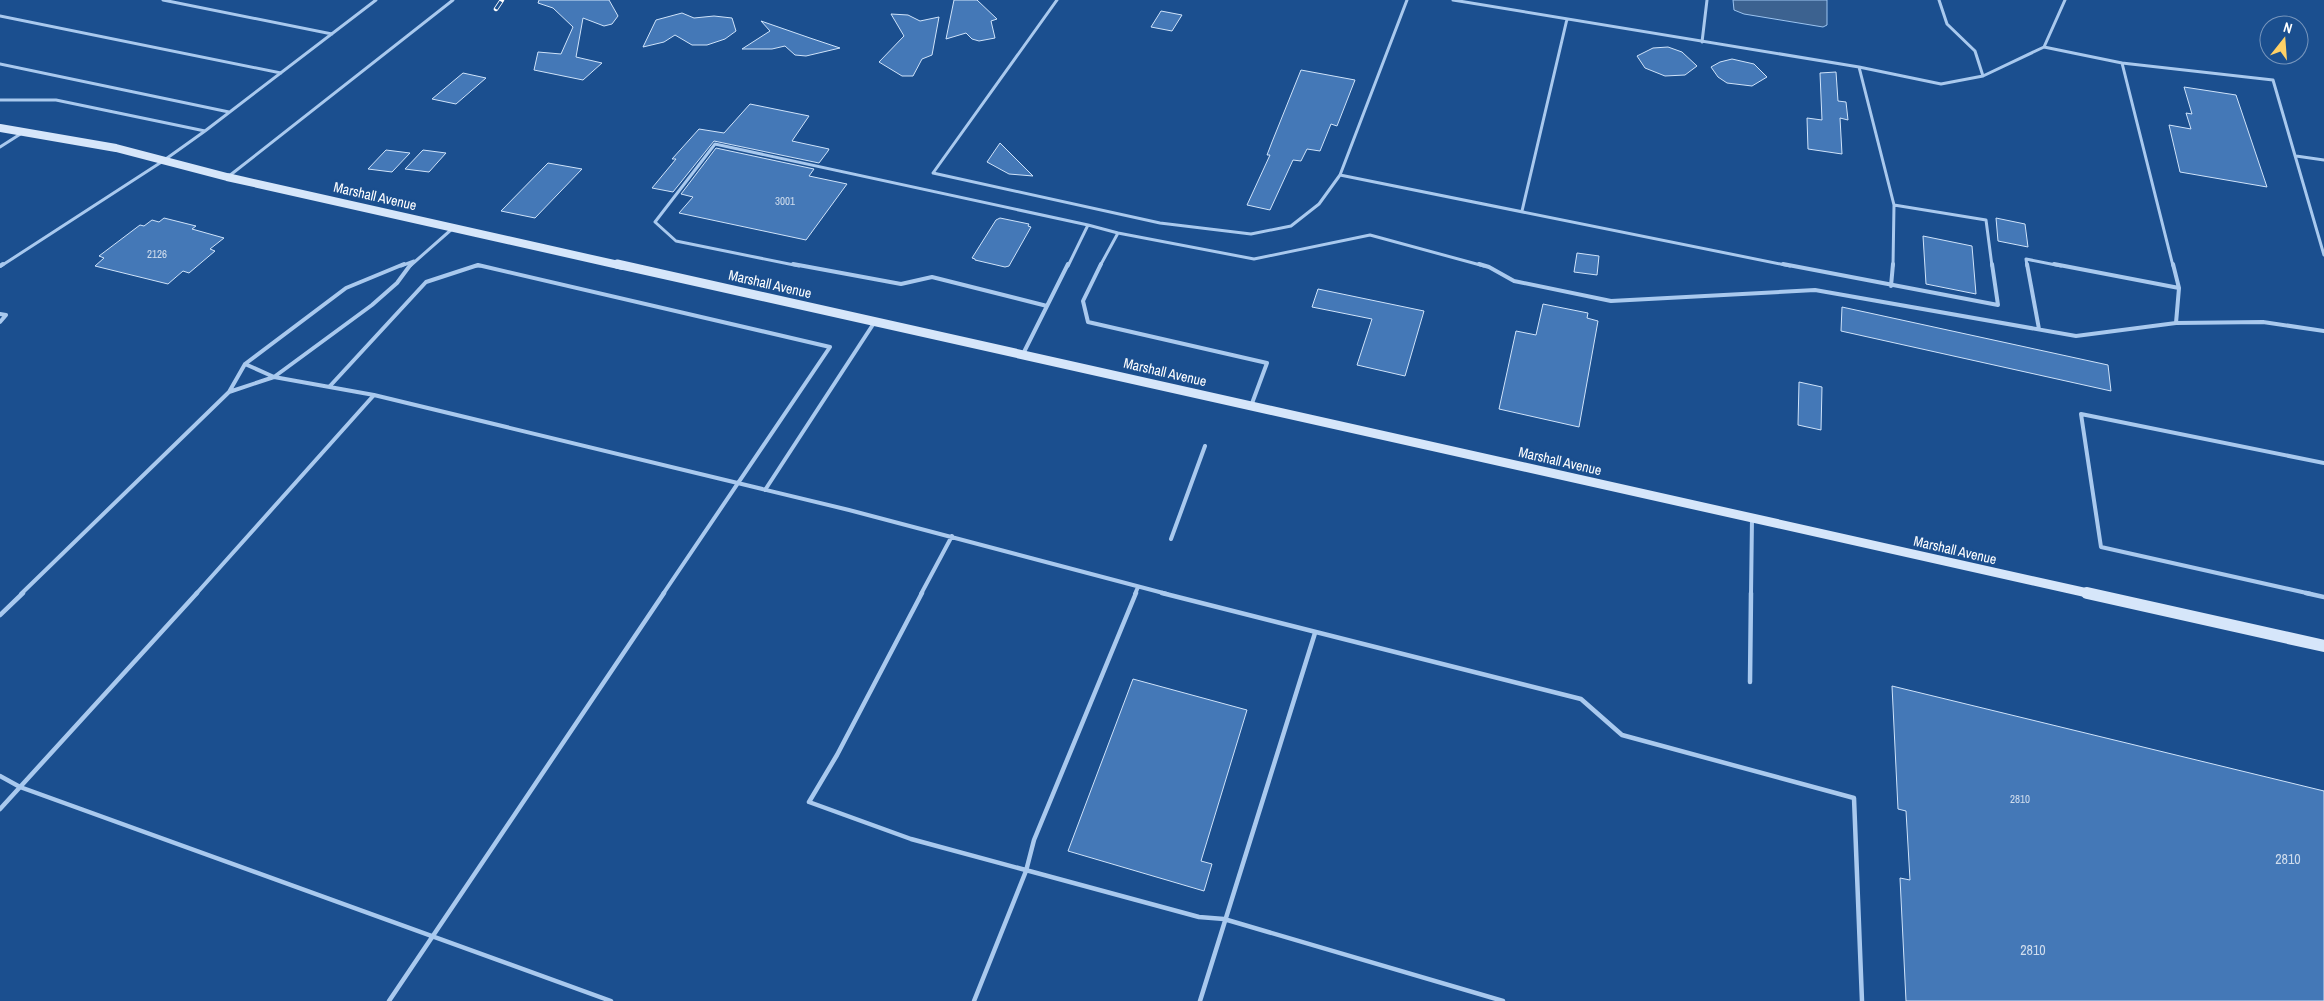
<svg xmlns="http://www.w3.org/2000/svg" width="2324" height="1001" font-family="'Archivo Narrow',sans-serif">
	<style>
		.water { fill: #3c6290; stroke: #9cc4f0 }
		.building { fill: #4478b7; stroke: #cfe3fa }
		.lines { fill: none; stroke-linecap: round; stroke-linejoin: round }
		.lane-far2 { stroke: #a9c9ee; stroke-width: 3 }
		.lane-far1 { stroke: #a9c9ee; stroke-width: 4 }
		.lane { stroke: #a9c9ee; stroke-width: 4.5 }
		.secondary-far2 { stroke: #d6e6fa; stroke-width: 8 }
		.secondary-far1 { stroke: #d6e6fa; stroke-width: 9 }
		.secondary { stroke: #d6e6fa; stroke-width: 12 }
		.rail-casing { stroke: #fff; stroke-width: 4.5 }
		.rail { stroke: #1b4f8f; stroke-width: 3; stroke-dasharray: 9; stroke-linecap: butt }
		.labels { text-anchor: middle; stroke-width: 5; stroke-linejoin: round; paint-order: stroke }
		.number-label { font-size: 11px; fill: #d0dded }
		.street-label { font-size: 14px; fill: #fff; stroke: #1b4f8f }
		.near-number-label { font-size: 14px; fill: #d0dded }
	</style>
	<rect width="100%" height="100%" fill="#1b4f8f"/>
	<!-- water -->
	<path class="water" d="M1733,0h94v25l-4,2 -79,-13 -10,-4z"/>
	<!-- building -->
	<path class="building" d="M539,0h70l9,16 -6,8 -8,2 -21,-8 -7,39 26,6 -19,17 -49,-10 4,-18 23,2 12,-27 -20,-19 -15,-5z
		M954,0h23l20,19 -6,2 4,17 -16,3 -7,-2 -6,-6 -20,6z
		M1161,11l21,4 -10,16 -21,-4z
		M682,13l12,5 20,-2 18,2 4,13 -11,8 -18,6h-15l-17,-10 -11,7 -21,5 13,-27z
		M891,14l17,1 12,6 19,-4 -7,38 -10,4 -9,17h-11l-23,-14 25,-26z
		M761,21l49,17 30,10 -34,8 -11,-1 -10,-9 -13,3h-30l28,-18z
		M1668,47l14,5 15,14 -12,9 -20,1 -20,-8 -8,-12 16,-8z
		M1732,59l22,5 13,13 -15,9 -25,-3 -9,-6 -7,-10 9,-5z
		M1301,70l54,10 -18,46 -6,-2 -11,27 -13,-2 -6,12 -8,-1 -23,50 -23,-5 23,-50h-3l5,-13z
		M1836,72l2,29 8,1 2,18 -8,-2 2,36 -34,-5 -1,-31 15,2 -2,-47z
		M463,73l23,5 -30,26 -24,-5z
		M2184,87l52,8 31,92 -87,-15 -11,-47 22,4 -5,-16 6,1z
		M750,104l59,12 -17,25 37,8 -1,2 -9,12 -105,-22 -41,51 -21,-4 24,-29h-4l27,-30 25,4z
		M1000,143l33,33 -24,-2 -22,-12z
		M716,148l98,21 -5,7 38,8 -41,56 -127,-27 14,-16 -12,-3z
		M386,150l24,3 -18,19 -24,-3z
		M423,150l23,3 -17,19 -24,-3z
		M548,163l34,6 -47,49 -34,-7z
		M164,218l32,8 -4,3 32,9 -14,11 5,2 -26,22 -6,-2 -15,13 -73,-18 9,-8 -5,-2 41,-31 4,1 8,-6 7,2z
		M1000,218l29,6 -1,2 3,1 -22,39 -4,1 -30,-7v-1l-3,-1 24,-38z
		M1996,218l29,6 3,23 -30,-6z
		M1923,236l49,10 4,48 -50,-10z
		M1577,253l22,3 -2,19 -23,-3z
		M1318,289l106,22 -19,65 -48,-11 15,-46 -60,-12z
		M1543,304l45,9 -1,5 11,3 -19,106 -80,-18 17,-78 20,4z
		M1842,307l266,58 3,26 -270,-60z
		M1799,382l23,5 -1,43 -23,-5z
		M1133,679l114,31 -46,151 11,3 -8,27 -136,-40z
		M1892,686l432,105v210h-418l-6,-123 10,2 -4,-69 -8,-2z"/>
	<g class="lines">
		<!-- lane-far2 -->
		<path class="lane-far2" d="M163,0l169,34
			M1057,0l-124,173 227,50 91,11 40,-8 28,-22 21,-29 67,-175
			M1453,0l406,67
			M1939,0l8,24 28,27 8,25
			M2065,0l-21,47 78,16
			M0,16l281,57
			M1702,42l5,-42
			M0,64l229,48
			M0,100h56l149,31 -42,30 -162,105
			M205,131l171,-131
			M0,147l22,-14
			M2296,156l28,4
			M1340,175l450,91
			M229,176l224,-176
			M1894,205l92,15 6,46
			M1522,211l45,-192
			M1088,225l30,8
			M401,266l13,-5
			M410,266l42,-37
			M476,266h4
			M799,266l-123,-25 -21,-19 60,-78 373,81 -20,41
			M1100,266l18,-33 136,26 116,-24 114,31
			M1893,266l1,-61 -35,-138 82,17 42,-8 61,-29
			M2027,266l-1,-7 35,7
			M2173,266l-51,-203 151,17 51,175"/>
		<!-- lane-far1 -->
		<path class="lane-far1" d="M793,264l108,20 31,-7 115,29
			M1101,264l-18,37 5,21 179,41 -16,43
			M1479,264l10,3 25,14 97,20 204,-11 261,46 100,-13 87,-1 61,9
			M1783,264l215,41 -6,-41
			M2027,264l12,65
			M2054,264l125,24
			M2173,264l6,24 -3,35
			M0,266l3,-2
			M1891,286l2,-22
			M1047,306l21,-42
			M0,314l6,1 -6,7
			M1023,354l24,-48
			M245,364l29,13 100,18 475,115 318,84
			M330,386l96,-104 52,-17 352,82 -167,247
			M229,392l45,-15 98,-72 25,-22 14,-19
			M765,490l109,-167
			M1171,539l34,-93
			M21,594l208,-202 16,-28 101,-76 58,-24
			M196,594l178,-199
			M921,594l31,-58
			M1135,594l3,-7
			M1751,594l1,-76
			M2311,594l-210,-47 -20,-133 243,49"/>
		<!-- lane -->
		<path class="lane" d="M922,593l-85,162 -28,47 102,37 288,78 25,2 279,82
			M1162,593l419,106 41,36 232,63 8,203
			M2306,593l18,4
			M0,615l23,-22
			M1750,682l1,-89
			M0,776l20,11 591,214
			M0,809l197,-216
			M389,1001l275,-408
			M974,1001l52,-130 8,-31 102,-247
			M1200,1001l115,-368"/>
		<!-- secondary-far2 -->
		<path class="secondary-far2" d="M0,128l116,20 111,29 396,89"/>
		<!-- secondary-far1 -->
		<path class="secondary-far1" d="M617,264l1475,330"/>
		<!-- secondary -->
		<path class="secondary" d="M2087,593l237,53"/>
		<defs>
			<path id="rail" d="M496,9l6,-9"/>
		</defs>
		<!-- rail casing -->
		<use href="#rail" class="rail-casing"/>
		<!-- rail -->
		<use href="#rail" class="rail"/>
	</g>
	<g class="labels">
		<!-- number labels -->
		<g class="number-label">
			<text x="785" y="205">3001</text>
			<text x="157" y="258">2126</text>
			<text x="2020" y="803">2810</text>
		</g>
		<!-- street labels -->
		<g class="street-label">
			<text transform="translate(375 196) rotate(13)" y="5">Marshall Avenue</text>
			<text transform="translate(770 284) rotate(13)" y="5">Marshall Avenue</text>
			<text transform="translate(1165 372) rotate(13)" y="5">Marshall Avenue</text>
			<text transform="translate(1560 461) rotate(13)" y="5">Marshall Avenue</text>
			<text transform="translate(1955 550) rotate(13)" y="5">Marshall Avenue</text>
		</g>
		<!-- near-number labels -->
		<g class="near-number-label">
			<text x="2288" y="864">2810</text>
			<text x="2033" y="955">2810</text>
		</g>
	</g>
	<!-- north arrow -->
	<g transform="translate(2284 40) rotate(17)"><circle r="24" fill="#1b4f8f" stroke="#7695bc"/>
	<path d="M0-4L9 19L0 12L-9 19Z" fill="#ffd166"/>
	<text y="-8" font-size="14" font-weight="bold" text-anchor="middle" fill="#ffffff">N</text>
	</g>
</svg>
